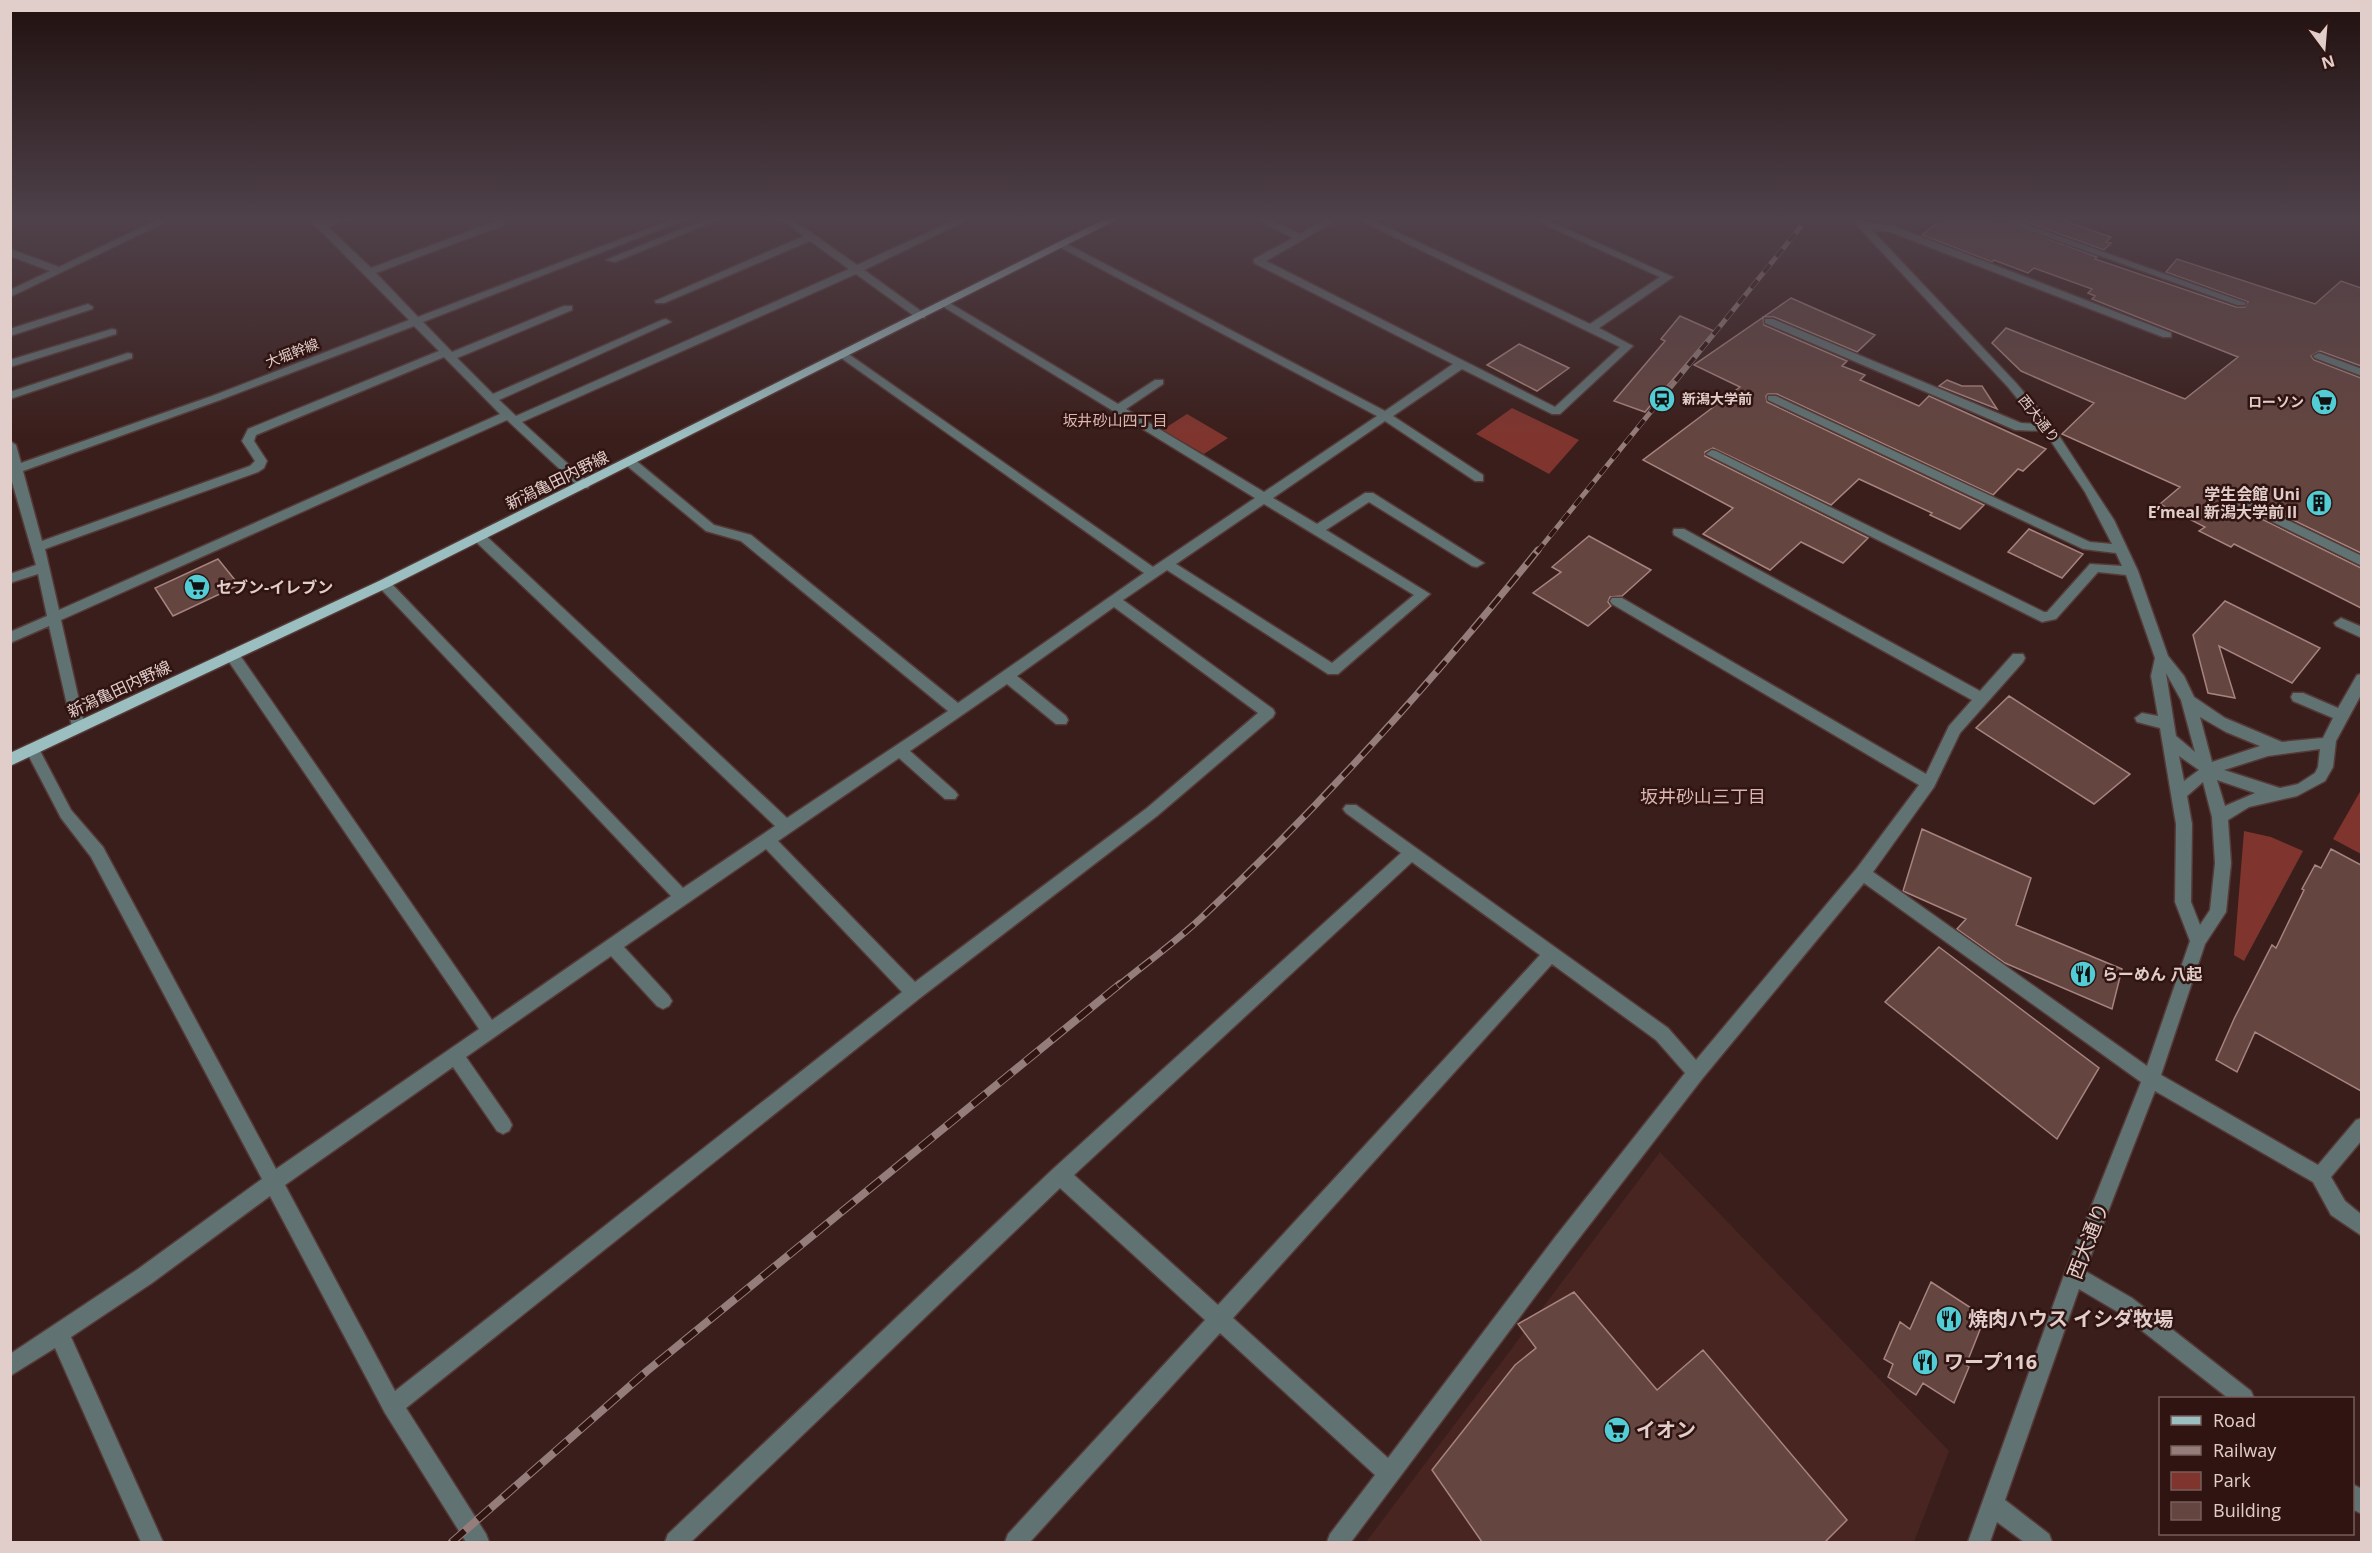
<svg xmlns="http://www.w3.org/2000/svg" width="2372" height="1553" font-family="'Open Sans','Noto Sans JP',sans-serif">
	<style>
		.built { fill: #492521 }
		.green { fill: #7f352e }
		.building { fill: #644540; stroke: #a7837e; stroke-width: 1.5 }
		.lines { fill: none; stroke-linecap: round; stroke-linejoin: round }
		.minor-casing { stroke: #553a37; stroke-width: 3 }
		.major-casing { stroke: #553a37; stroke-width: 3 }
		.minor { fill: #617273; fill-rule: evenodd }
		.major { fill: #9bbec1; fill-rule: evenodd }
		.rail-far2-casing { stroke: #947d7a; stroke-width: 5 }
		.rail-far1-casing { stroke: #947d7a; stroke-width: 7 }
		.rail-casing { stroke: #947d7a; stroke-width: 8 }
		.rail-far2 { stroke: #301411; stroke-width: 4; stroke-dasharray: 10; stroke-linecap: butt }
		.rail-far1 { stroke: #301411; stroke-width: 4.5; stroke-dasharray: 14; stroke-linecap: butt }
		.rail { stroke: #301411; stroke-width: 6; stroke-dasharray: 17; stroke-linecap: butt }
		.labels { text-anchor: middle; stroke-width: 5; stroke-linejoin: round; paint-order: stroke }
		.far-street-label { font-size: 14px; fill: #e1cdca; stroke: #301411 }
		.far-poi-label { font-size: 14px; font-weight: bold; fill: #e1cdca; stroke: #301411; text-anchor: start }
		.far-neighbourhood-label { font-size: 15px; fill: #dbb5b0; stroke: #301411 }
		.street-label { font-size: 16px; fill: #e1cdca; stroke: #301411 }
		.poi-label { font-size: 16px; font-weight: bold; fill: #e1cdca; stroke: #301411; text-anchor: start }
		.neighbourhood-label { font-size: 18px; fill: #dbb5b0; stroke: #301411 }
		.near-street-label { font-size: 20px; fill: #e1cdca; stroke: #301411 }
		.near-poi-label { font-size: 20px; font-weight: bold; fill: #e1cdca; stroke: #301411; text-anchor: start }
	</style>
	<rect width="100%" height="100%" fill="#3a1e1b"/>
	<!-- built -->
	<path class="built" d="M1660,1152l289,299 -35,91h-548z"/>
	<!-- green -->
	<path class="green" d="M1512,408l67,32 -30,34 -73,-40z
		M1187,414l41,24 -24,16 -42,-24z
		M2361,790v64l-28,-15z
		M2244,831l27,6 32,14 -59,110 -10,-6z"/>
	<!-- building -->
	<path class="building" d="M1942,219h53l102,38 -2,2 141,48h9l3,-5 -82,-30 11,-13 138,45 26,-23 20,7v78l-41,-15 -9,5 3,4 47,18v175l-132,-64 -9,6 3,5 138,68v40l-127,-64 -3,3 -32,-16 6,-4 -45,-23 20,-17 -118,-53 32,-31 -73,-32 -29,-28 14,-15 179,71 53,-42 -146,-58 3,-3 -7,-3 4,-4 -58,-21 -6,5 -34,-13 -2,2 -70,-27z
		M2018,219h41l52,18 -5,5 5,1 -7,7z
		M1791,298l84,37 -18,17 -83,-35h-11l1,8 83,36 -5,5 23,9 -5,5 59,26 10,-10 117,53 -23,22 -5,-2 -25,26 -216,-101h-9l-2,2 1,6 217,103 -24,24 -30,-14 2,-2 -73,-34 -28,26 -118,-57 -8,4v4l163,82 -25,25 -42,-21 -31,28 -67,-36 30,-26 -90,-48 97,-73 -46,-22z
		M1680,316l34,15 -69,81 -31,-11 51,-60 -4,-2z
		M1519,344l50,24 -32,23 -50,-26z
		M1947,380l15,6h20l15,23 -58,-23z
		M2029,529l54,25 -21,24 -54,-26z
		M1589,536l62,34 -29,26 -12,1 -2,5 3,4 -23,20 -55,-33 28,-21 -9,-5z
		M218,559l21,26 -66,31 -18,-28z
		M2225,601l95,47 -28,35 -73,-37 16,52 -27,-5 -15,-58z
		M2009,696l121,78 -36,30 -118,-76z
		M1922,829l109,49 -15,47 106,44 -10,40 -107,-46 -48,-34 9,-10 -63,-28z
		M2331,849l30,16v226l-106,-59 -18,40 -21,-12 18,-41 38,-74 4,3 28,-58 -2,-1 13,-24 6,3z
		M1939,947l160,121 -42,71 -172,-137z
		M1931,1282l54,35 -19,48 3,2 -15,36 -31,-20 -7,12 -28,-18 5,-13 -9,-5 16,-37 10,7z
		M1574,1292l83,98 46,-40 144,170 -22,22h-343l-50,-72 83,-105 21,-17 -18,-24z"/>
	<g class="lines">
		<defs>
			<path id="minor" d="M159,219h13l-162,78v-7l40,-19 -40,-15v-7l49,18z
				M309,219h11l3,3 10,-3h15l-20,8 43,41 125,-47h8v4l-128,48 42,44 255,-98h14l-264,103 29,30 112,-46h8v4l-115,48 36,36 169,-74 4,-1 5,3 -172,78 17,16 333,-147 -39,-28 -146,62h-8l-1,-2 149,-65 -23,-17h11l65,46 100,-46h13l-106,51 61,44v4h-8l-61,-44 -334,148 66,60 2,3 -2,3h-8l-73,-68 -446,200 24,107 -2,4h-10l-24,-105 -39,17v-11l37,-16 -9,-42 -28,9v-9l26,-9 -26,-90v-34l6,4 5,18 191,-67 197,-76zM414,326l25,25 -191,78 -6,12 13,20 -5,5 -208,75 -19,-70 197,-71zM444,357l56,57 -441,196 -14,-61 213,-77 6,-4 3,-7 -13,-20 2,-6z
				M706,219h14l-105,43 -9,-2z
				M1255,219h13l32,15 27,-15h12l-73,42 289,146 65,-60 -263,-128h13l220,105 70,-47 -128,-58h13l128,58 -74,51 34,18 -73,68h-8l-90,-45 -69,47 90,59v6h-8l-90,-60 -112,77 44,26 48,-31h8l111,70 -7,4 -5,-1 -103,-64 -43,28 104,64 -92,80h-10l-161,-104 -44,30 150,109 2,4 -2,4 -116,99 -237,182 -514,410 80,126 3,8h-23l-81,-129 -115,-217 -118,87 -81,54 92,205h-22l-86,-194 -45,28v-22l128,-85 124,-90 -171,-322 -30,-39 -36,-69 2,-4h10l34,65 32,37 173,322 203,-140 -252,-370 -2,-4 2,-4h10l255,369 179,-124 -292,-309 -2,-3 2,-3h10l294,307 92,-62 -301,-286 -1,-3 1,-3h10l303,284 161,-107 -207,-170 -35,-10 -80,-66v-6h8l80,66 37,10 207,168 186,-130 -307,-218 2,-2h8l306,214 102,-69 -316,-194 5,-3 4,1 170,102 37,-24h8v4l-37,25 138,83 113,-76 -321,-171 9,-2 320,168 68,-47 -199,-101v-4l39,-21zM1264,504l150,91 -82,68 -156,-99zM1114,607l144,106 -111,95 -232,174 -137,-141 121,-83 46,41h10l3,-4 -3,-4 -45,-40 97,-67 49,40h10l2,-4 -2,-4 -49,-40zM766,849l136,143 -507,399 -110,-206 168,-118 44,64 6,3 6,-3 3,-6 -3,-6 -43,-62 145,-101 46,50 6,3 6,-3 3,-5 -3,-5 -45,-49z
				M1851,219h10l4,3 31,5 275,106v4h-8l-273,-105 -19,-3 145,154 36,42 62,95 24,51 30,85 16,20 10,21 31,21 57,24 41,-4 10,-20 -40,-17 -2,-4 2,-4h10l35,15 19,-33 5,-1v19l-26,48 -3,26 -8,14 -28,15 -48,11 -21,13 3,43 -5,49 -21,32 -44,131 157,90 38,-45 6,-2v22l-31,37 14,24 17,14v21l-31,-21 -18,-33 -158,-91 -70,180 47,27 119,93 3,7h-26l-110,-86 -39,-23 -74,211 44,34 3,8h-28l-27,-20 -7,20h-22l96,-267 77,-193 -277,-199 -162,196 -132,171 -219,292h-24l3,-8 45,-59 -155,-142 -190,209h-25l3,-8 197,-214 -145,-132 -369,354h-26l3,-8 385,-365 348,-316 -55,-40 -3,-4 3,-4h10l312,223 28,32 161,-192 62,-83 -307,-181 -2,-3 2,-3h10l304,176 23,-48 23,-26 -298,-165 -1,-3 1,-3h10l296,162 33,-37h10l2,4 -2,4 -63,71 -26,54 -61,85 274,194 43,-125 -15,-39 1,-78 -16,-96 -23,-6 -2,-4 7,-5 16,3 -7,-40 4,-18 -29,-83 -28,-3 -42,47 -14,3 -336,-168 6,-4 4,1 328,161h3l43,-48 32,2 -6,-13 -33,-4 -315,-149v-4h8l314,146 22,2 -27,-52 -41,-61 -29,-1 -250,-107v-4h8l248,104 17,1 -30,-37zM2166,673l15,27 14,52 -19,-16zM2200,717l26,15 34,14 -48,16zM2320,749l-2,18 -3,6 -17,11 -18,4 -56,-18 44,-14zM2179,756l20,14 -15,11zM2217,780l38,13 -30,13zM2203,782l9,35 3,46 -5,47 -10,15 -9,-23 1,-78 -5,-28zM1412,862l128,93 -322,350 -144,-130zM1552,964l104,76 29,33 -129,163 -168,222 -155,-140z
				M1997,219h14l235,84 -1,2h-8z
				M88,304l5,3 -1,2 -82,27v-7z
				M112,329l4,1v4l-106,33v-7z
				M128,353l4,1v4l-122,41v-7z
				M2319,353l43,16v7l-47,-18 -2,-2z
				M2228,491l134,65v10l-138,-68 -2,-3z
				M2341,618l21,9v11l-26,-12 -2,-3z
				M2352,1484l10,5v25l-10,-5z"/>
			<path id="major" d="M1105,219h13l-729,368 -379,179v-13l369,-172z"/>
		</defs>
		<!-- minor casing -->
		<use href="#minor" class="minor-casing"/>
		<!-- major casing -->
		<use href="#major" class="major-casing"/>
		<!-- minor -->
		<use href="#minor" class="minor"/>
		<!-- major -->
		<use href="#major" class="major"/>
		<defs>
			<path id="rail-far2" d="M1537,552l270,-333"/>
			<path id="rail-far1" d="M1118,986c27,-22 56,-43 82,-67 123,-115 232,-237 338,-369"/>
			<path id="rail" d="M452,1542l195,-171 473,-387"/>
		</defs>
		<!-- rail-far2 casing -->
		<use href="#rail-far2" class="rail-far2-casing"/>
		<!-- rail-far1 casing -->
		<use href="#rail-far1" class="rail-far1-casing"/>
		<!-- rail casing -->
		<use href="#rail" class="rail-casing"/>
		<!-- rail-far2 -->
		<use href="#rail-far2" class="rail-far2"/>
		<!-- rail-far1 -->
		<use href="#rail-far1" class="rail-far1"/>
		<!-- rail -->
		<use href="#rail" class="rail"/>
	</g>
	<!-- sky -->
	<linearGradient id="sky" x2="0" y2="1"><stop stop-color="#20100f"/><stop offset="0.5" stop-color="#4f414a"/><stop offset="1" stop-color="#4f414a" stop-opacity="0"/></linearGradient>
	<rect width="2372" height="436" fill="url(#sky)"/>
	<!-- icons -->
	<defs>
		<symbol id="station-disc" viewBox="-11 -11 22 22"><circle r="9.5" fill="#52ccd5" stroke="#301411"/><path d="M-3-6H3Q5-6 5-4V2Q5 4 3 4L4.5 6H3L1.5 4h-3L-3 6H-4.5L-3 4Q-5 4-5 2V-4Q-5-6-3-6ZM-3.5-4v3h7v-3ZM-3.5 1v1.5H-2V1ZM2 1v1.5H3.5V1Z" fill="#111"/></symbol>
		<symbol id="supermarket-disc" viewBox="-11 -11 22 22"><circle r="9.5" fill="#52ccd5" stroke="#301411"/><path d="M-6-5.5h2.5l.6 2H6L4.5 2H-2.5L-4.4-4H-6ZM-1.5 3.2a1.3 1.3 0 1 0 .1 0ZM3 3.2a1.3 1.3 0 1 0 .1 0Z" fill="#111"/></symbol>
		<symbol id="building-disc" viewBox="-11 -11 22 22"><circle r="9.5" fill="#52ccd5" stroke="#301411"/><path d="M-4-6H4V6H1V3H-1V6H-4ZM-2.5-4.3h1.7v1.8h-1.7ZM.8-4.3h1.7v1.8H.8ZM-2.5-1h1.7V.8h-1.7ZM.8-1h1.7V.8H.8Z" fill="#111"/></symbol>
		<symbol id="restaurant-disc" viewBox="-11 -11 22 22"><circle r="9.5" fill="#52ccd5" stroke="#301411"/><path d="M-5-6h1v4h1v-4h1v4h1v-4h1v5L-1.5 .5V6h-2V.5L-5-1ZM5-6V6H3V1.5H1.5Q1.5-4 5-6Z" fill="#111"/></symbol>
	</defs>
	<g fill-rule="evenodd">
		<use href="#station-disc" x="1647" y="384" width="30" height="30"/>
		<use href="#supermarket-disc" x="2309" y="387" width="30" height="30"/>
		<use href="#building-disc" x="2304" y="488" width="30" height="30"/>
		<use href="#supermarket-disc" x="182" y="572" width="30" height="30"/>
		<use href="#restaurant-disc" x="2068" y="959" width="30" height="30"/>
		<use href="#restaurant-disc" x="1934" y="1304" width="30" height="30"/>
		<use href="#restaurant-disc" x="1910" y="1347" width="30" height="30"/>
		<use href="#supermarket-disc" x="1602" y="1415" width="30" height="30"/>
	</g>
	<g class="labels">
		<!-- far-street labels -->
		<g class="far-street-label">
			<text transform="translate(292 353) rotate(-21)" y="5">大堀幹線</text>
			<text transform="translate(2039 419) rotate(52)" y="5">西大通り</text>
		</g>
		<!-- far-poi labels -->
		<g class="far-poi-label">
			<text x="1682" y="404">新潟大学前</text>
			<text x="2304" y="407" text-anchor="end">ローソン</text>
		</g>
		<!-- far-neighbourhood labels -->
		<g class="far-neighbourhood-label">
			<text x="1115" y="426">坂井砂山四丁目</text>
		</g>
		<!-- street labels -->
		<g class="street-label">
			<text transform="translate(557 480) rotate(-26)" y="6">新潟亀田内野線</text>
			<text transform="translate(119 689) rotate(-25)" y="6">新潟亀田内野線</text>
		</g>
		<!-- poi labels -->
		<g class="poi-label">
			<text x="2300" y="500" text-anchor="end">学生会館 Uni<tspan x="2300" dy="18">E’meal 新潟大学前Ⅱ</tspan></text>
			<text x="216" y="593">セブン-イレブン</text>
			<text x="2102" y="980">らーめん 八起</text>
		</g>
		<!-- neighbourhood labels -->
		<g class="neighbourhood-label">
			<text x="1703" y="803">坂井砂山三丁目</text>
		</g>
		<!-- near-street labels -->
		<g class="near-street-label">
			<text transform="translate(2088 1241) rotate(-69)" y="7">西大通り</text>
		</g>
		<!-- near-poi labels -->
		<g class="near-poi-label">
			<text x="1968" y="1326">焼肉ハウス イシダ牧場</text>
			<text x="1944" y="1369">ワープ116</text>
			<text x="1636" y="1437">イオン</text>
		</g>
	</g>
	<!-- border -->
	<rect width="2372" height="1553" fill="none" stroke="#e1cdca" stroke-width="24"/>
	<!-- legend -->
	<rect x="2159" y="1397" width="195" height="138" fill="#301411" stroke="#775e5b" stroke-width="1.5"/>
	<rect x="2171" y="1416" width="30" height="9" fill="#9bbec1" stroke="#775e5b" stroke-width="1.5"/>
	<text x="2213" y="1427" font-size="18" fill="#e1cdca">Road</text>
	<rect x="2171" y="1446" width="30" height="9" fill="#947d7a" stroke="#775e5b" stroke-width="1.5"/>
	<text x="2213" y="1457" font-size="18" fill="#e1cdca">Railway</text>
	<rect x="2171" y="1472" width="30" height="18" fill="#7f352e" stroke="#775e5b" stroke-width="1.5"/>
	<text x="2213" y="1487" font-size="18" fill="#e1cdca">Park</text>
	<rect x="2171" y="1502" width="30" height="18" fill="#644540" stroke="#775e5b" stroke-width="1.5"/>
	<text x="2213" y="1517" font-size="18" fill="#e1cdca">Building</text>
	<!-- north arrow -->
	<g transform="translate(2324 48) rotate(164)" stroke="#301411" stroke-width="4.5" paint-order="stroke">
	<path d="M0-4.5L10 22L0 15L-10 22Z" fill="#e1cdca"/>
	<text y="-9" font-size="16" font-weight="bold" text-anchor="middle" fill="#e1cdca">N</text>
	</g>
</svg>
